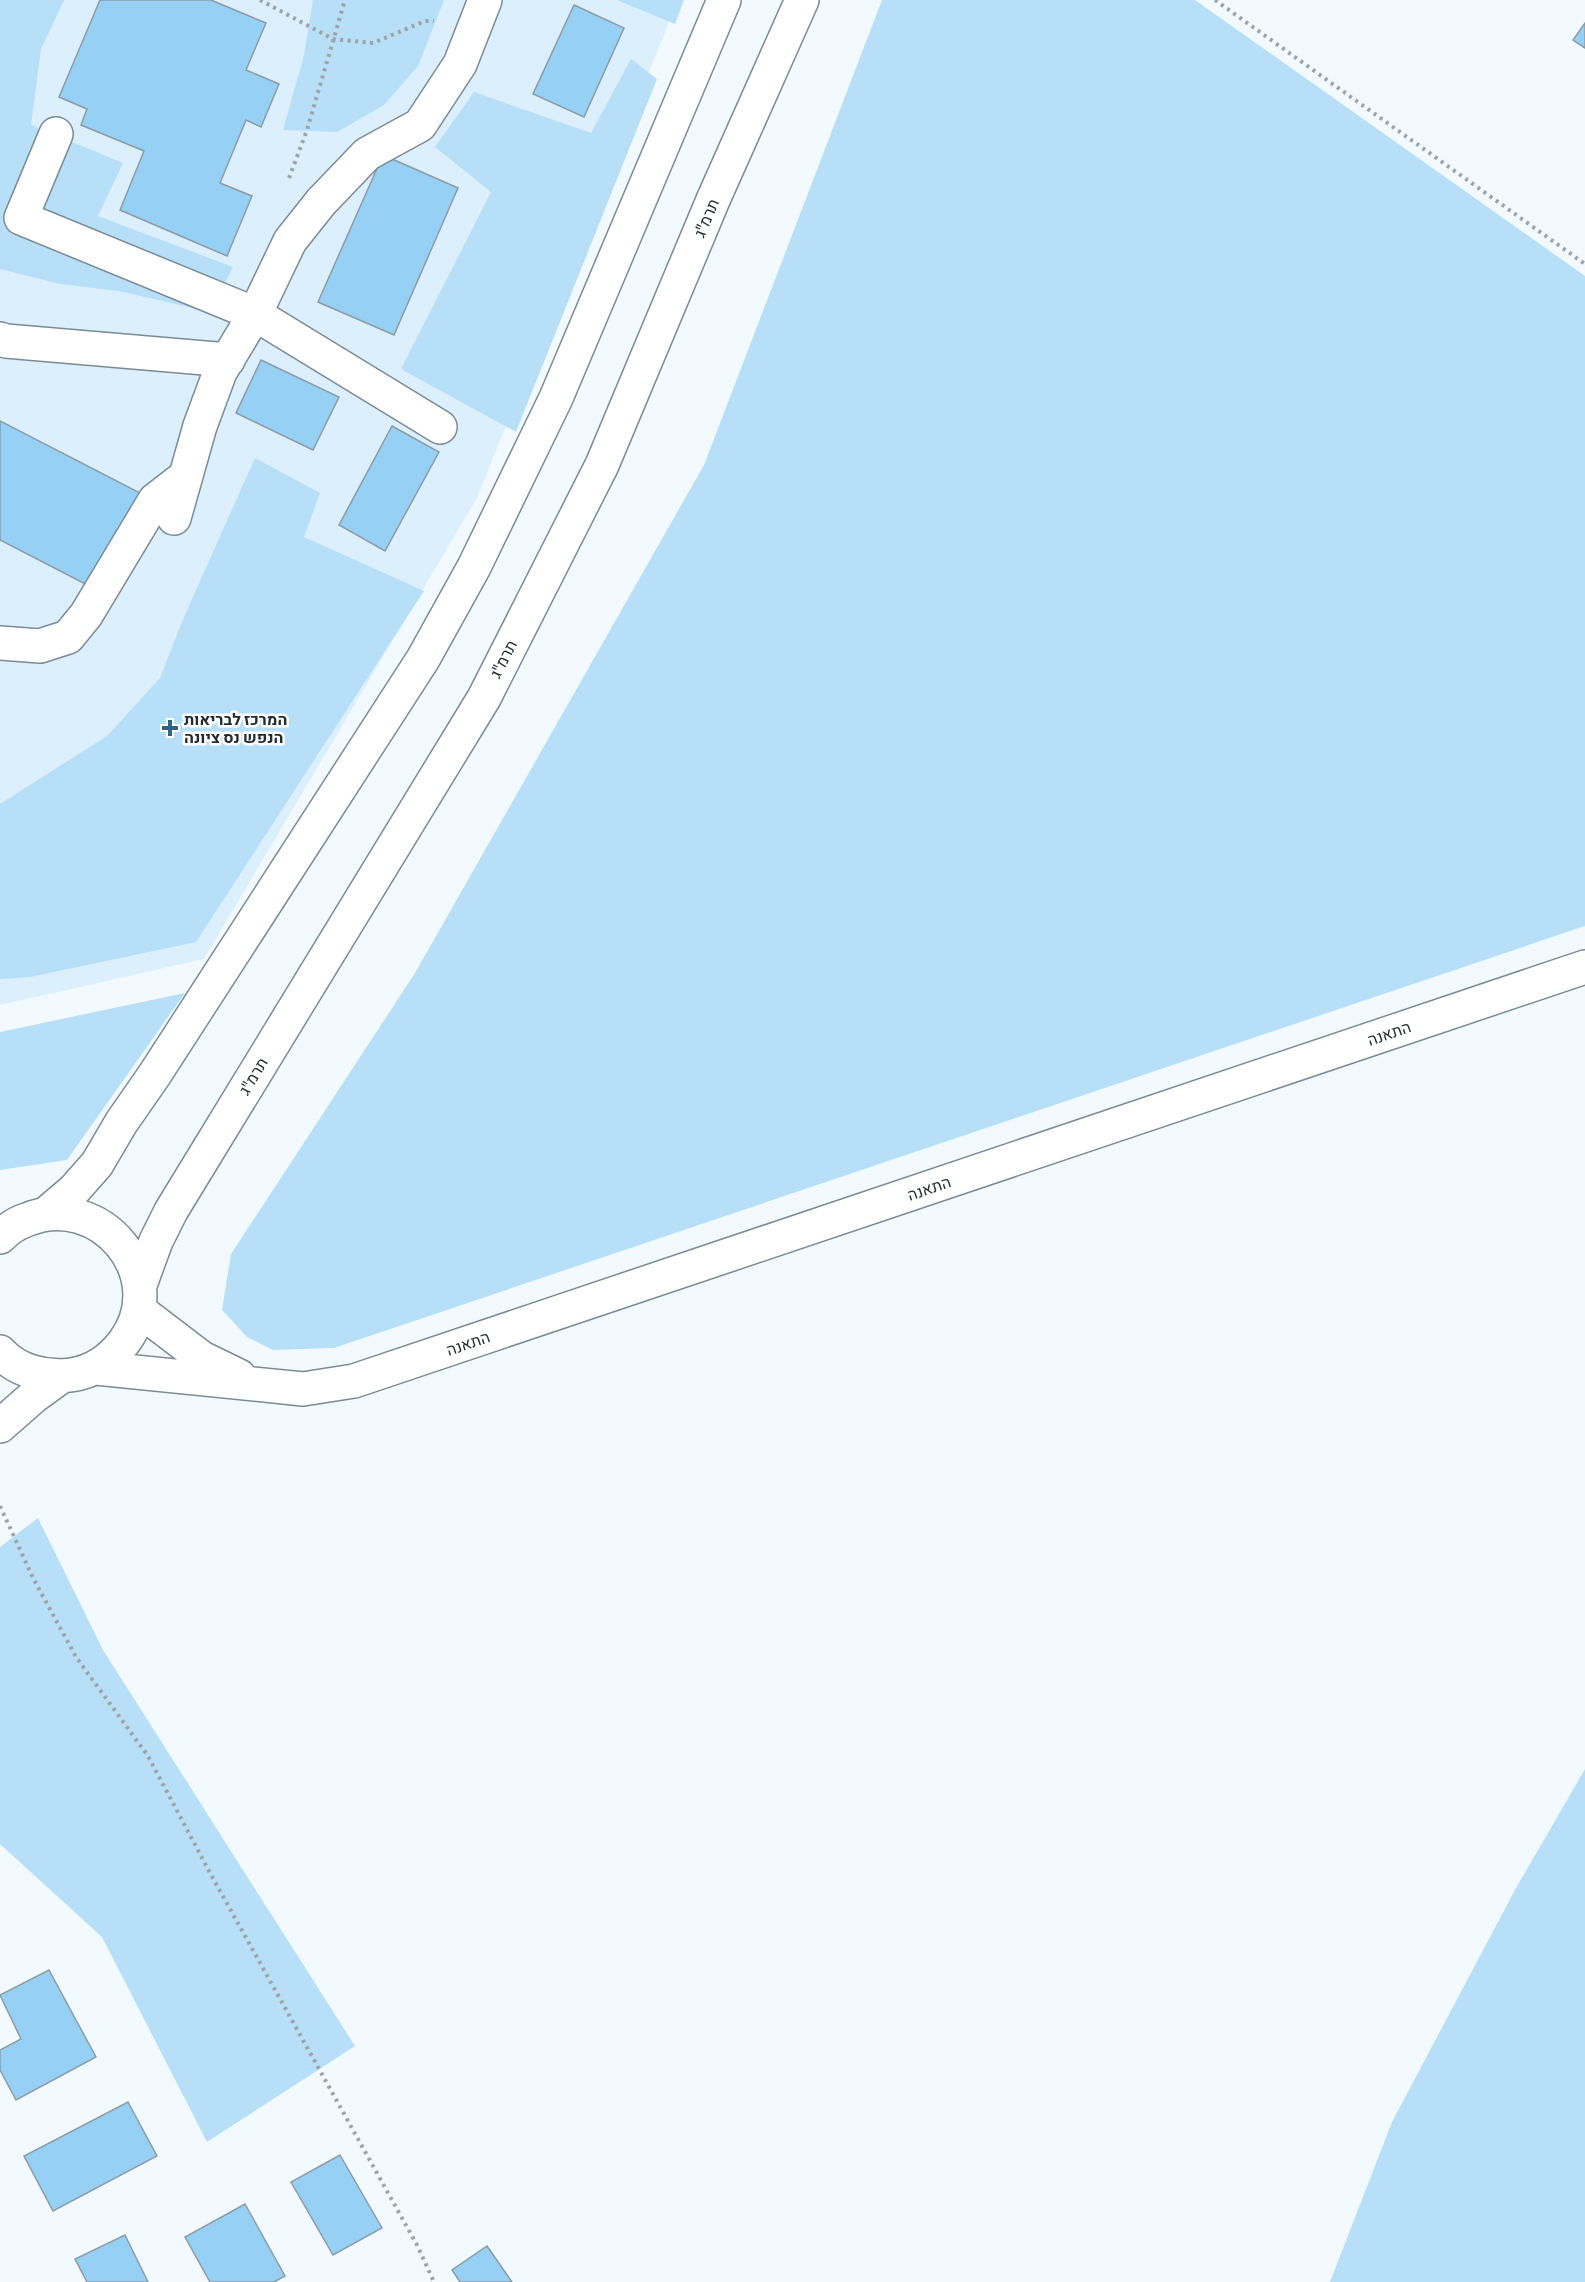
<svg xmlns="http://www.w3.org/2000/svg" width="1585" height="2282" font-family="Commissioner,Heebo,sans-serif">
	<style>
		.built { fill: #dbeffc }
		.green { fill: #b7dff7 }
		.building { fill: #96d1f5; stroke: #8c9ca6; stroke-width: 1.5 }
		.lines { fill: none; stroke-linecap: round; stroke-linejoin: round }
		.minor-casing { stroke: #7b8b95; stroke-width: 36 }
		.path { stroke: #9da4a8; stroke-width: 4; stroke-dasharray: 3 4.5; stroke-linecap: butt }
		.minor { stroke: #fff; stroke-width: 33 }
		.poi-dot { fill: #316582; stroke: #fff; stroke-width: 2 }
		.labels { text-anchor: middle; stroke-width: 5; stroke-linejoin: round; paint-order: stroke }
		.street-label { font-size: 16px; fill: #252c30; stroke: #fff }
		.poi-label { font-size: 16px; font-weight: bold; fill: #252c30; stroke: #fff; text-anchor: start }
	</style>
	<rect width="100%" height="100%" fill="#f3faff"/>
	<!-- built -->
	<path class="built" d="M0,0h678l-201,498 -273,461 -204,46z"/>
	<!-- green -->
	<path class="green" d="M0,0h64l-23,49 -10,76 92,38 -25,53 135,51 -23,45 -91,-21 -59,-7 -60,-15z
		M313,0h131l-26,66 -34,39 -47,27 -54,-2 21,-75z
		M617,0h67l-9,24z
		M882,0h313l390,276v650l-1251,422 -61,2 -26,-13 -25,-27 9,-56 184,-281 289,-508z
		M631,59l26,20 -141,353 -115,-63 90,-177 -56,-45 39,-55 117,41z
		M255,458l65,35 -16,44 120,54 -228,351 -166,35 -30,2v-175l107,-68 53,-58 24,-61z
		M185,993l-118,167 -67,10v-138z
		M38,1518l65,132 252,396 -148,96 -105,-205 -102,-93v-297z
		M1585,1769v513h-255l62,-160 124,-234z"/>
	<!-- building -->
	<path class="building" d="M100,0h111l55,23 -20,47 33,14 -18,43 -15,-7 -26,63 32,13 -25,60 -107,-46 24,-59 -63,-26 6,-16 -28,-12z
		M574,5l50,23 -40,89 -51,-23z
		M1585,23v25l-12,-8z
		M383,155l75,33 -64,147 -76,-33z
		M261,360l78,37 -26,53 -77,-37z
		M0,421l142,73 -49,94 -93,-48z
		M392,426l47,26 -54,99 -46,-26z
		M49,1970l47,87 -80,43 -16,-30v-20l21,-11 -21,-44z
		M128,2102l29,54 -104,55 -29,-55z
		M340,2155l42,73 -49,27 -42,-73z
		M245,2204l40,72 -11,6h-64l-25,-45z
		M125,2235l23,47h-61l-12,-23z
		M487,2246l25,36h-52l-8,-12z"/>
	<g class="lines">
		<defs>
			<path id="minor" d="M56,134l-35,84 234,96 185,113
				M0,339l6,2 222,19
				M174,518l26,-92 20,-54 35,-58 35,-73 31,-39 46,-48 53,-29 40,-61 25,-64
				M0,643l40,3 28,-9 18,-22 69,-115 31,-24
				M47,1213l27,-23 23,-26 24,-41 34,-49 268,-415 51,-92 82,-169 168,-398
				M0,1237c7,-7 17,-14 26,-17 74,-31 147,56 98,122 -13,17 -31,30 -53,33 -25,3 -53,-3 -71,-23
				M140,1285l16,-44 15,-30 313,-513 118,-233 111,-265 89,-200
				M139,1310l63,48 37,18
				M96,1368l207,21 51,-8 1231,-414
				M0,1426l33,-29 29,-21"/>
		</defs>
		<!-- minor casing -->
		<use href="#minor" class="minor-casing"/>
		<!-- path -->
		<path class="path" d="M260,0l73,39 40,4 52,-22h9
			M1215,0l370,264
			M289,178l18,-48 38,-130
			M0,1506l33,72 43,79 72,99 62,117 207,372 17,37"/>
		<!-- minor -->
		<use href="#minor" class="minor"/>
	</g>
	<!-- markers -->
	<path class="poi-dot" d="M167 719h6v6h6v6h-6v6h-6v-6h-6v-6h6z"/>
	<g class="labels">
		<!-- street labels -->
		<g class="street-label">
			<text transform="translate(706 218) rotate(-67)" y="6">תרמ"ג</text>
			<text transform="translate(503 659) rotate(-63)" y="6">תרמ"ג</text>
			<text transform="translate(1389 1033) rotate(-19)" y="6">התאנה</text>
			<text transform="translate(253 1076) rotate(-59)" y="6">תרמ"ג</text>
			<text transform="translate(929 1188) rotate(-19)" y="6">התאנה</text>
			<text transform="translate(468 1343) rotate(-19)" y="6">התאנה</text>
		</g>
		<!-- poi labels -->
		<g class="poi-label">
			<text x="184" y="725">המרכז לבריאות<tspan x="184" dy="18">הנפש נס ציונה</tspan></text>
		</g>
	</g>
</svg>
